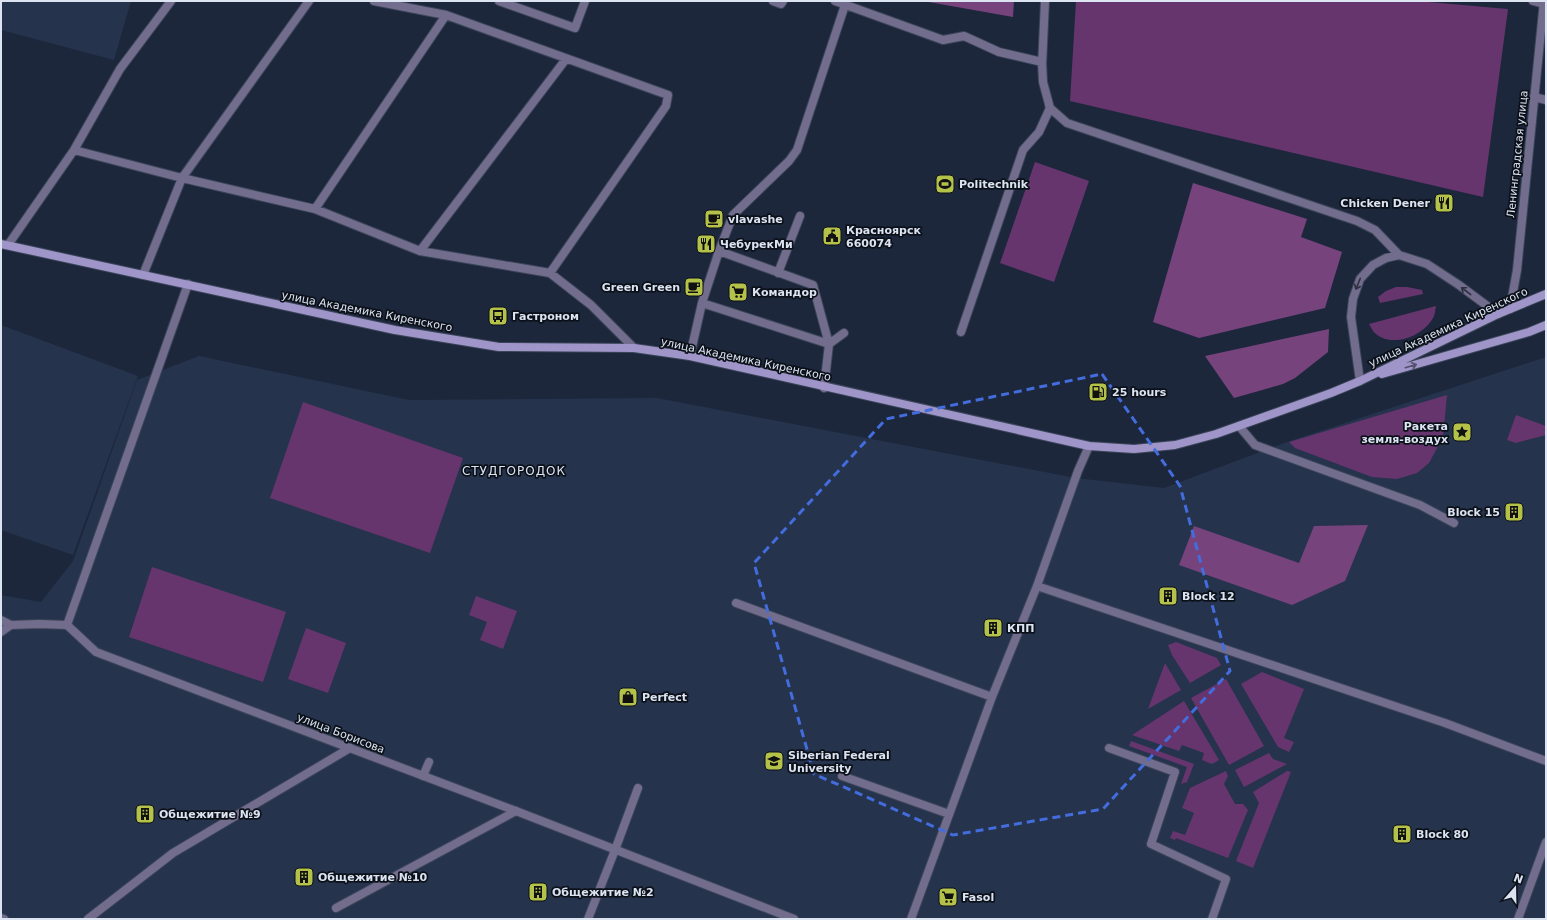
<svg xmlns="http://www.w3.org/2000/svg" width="1547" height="920" font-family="'DejaVu Sans',sans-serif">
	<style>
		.built { fill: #25334c }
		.green { fill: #67356e }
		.forest { fill: #76437d }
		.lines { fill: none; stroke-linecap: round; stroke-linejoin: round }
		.lane-casing { stroke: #3b4559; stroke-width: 10 }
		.street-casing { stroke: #3b4559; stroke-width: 10 }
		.secondary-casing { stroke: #3b4559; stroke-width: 10 }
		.lane { stroke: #736d8d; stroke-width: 8 }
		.street { stroke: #736d8d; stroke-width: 8 }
		.secondary { stroke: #9f95c8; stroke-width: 8 }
		.oneway { stroke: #2f3142 }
		.oneway2 { stroke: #555270 }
		.marked { fill: none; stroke: #436cdd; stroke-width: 3; stroke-dasharray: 8 5; stroke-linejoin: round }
		.labels { text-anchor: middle; stroke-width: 3.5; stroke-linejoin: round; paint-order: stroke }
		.street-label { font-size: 11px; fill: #dce4f2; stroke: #0b1019 }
		.poi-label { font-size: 11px; font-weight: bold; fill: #dce4f2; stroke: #0b1019; text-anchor: start }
		.neighbourhood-label { font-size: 12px; letter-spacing: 1px; fill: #dce4f2; stroke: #0b1019 }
	</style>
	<rect width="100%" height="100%" fill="#1c273c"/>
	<!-- built -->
	<path class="built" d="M1,1h130l-17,59 -113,-30z
		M1,325l137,51 -65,179 -72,-25z
		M199,356l210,44 248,-2 419,80 88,10 123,-46 259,-85v562h-1545v-324l40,7 32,-41 64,-181z"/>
	<!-- green -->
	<path class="green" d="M1076,1h341l91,8 -25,188 -413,-96z
		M1035,162l54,19 -35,101 -54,-19z
		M1396,287h11l15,3 1,4 -43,9 -2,-6 8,-6z
		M1436,306c-1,4 -1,9 -3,12 -10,18 -40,30 -57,16 -3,-2 -5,-7 -7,-10z
		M1447,395l-4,42 -14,26 -12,10 -20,6 -25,-2 -77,-29 -6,-6z
		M303,402l160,56 -33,95 -160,-55z
		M1516,415l30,11v9l-30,8 -9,-3z
		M152,567l134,45 -23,70 -134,-45z
		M476,596l41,15 -14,38 -23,-9 7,-18 -18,-7z
		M306,628l40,15 -18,50 -40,-14z
		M1176,642l41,16 4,7 -31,18 -18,-28 -4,-10z
		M1165,663l16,27 -33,19z
		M1262,672l42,17 -20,49 10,4 -5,10 -11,-5 -37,-63z
		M1226,679l38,67 -35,19 -38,-67z
		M1184,701l35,59 -7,4 -10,-4 2,-7 -22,-8 -3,6 -47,-16z
		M1131,741l63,23 -7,18 -6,2 6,-17 -58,-21z
		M1269,753l4,6 14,5 -43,23 -9,-17z
		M1226,771l2,5 -4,8 11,20h8l5,6 -20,48 -52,-20 -1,2 -5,-2 3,-7 12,4 9,-22 -12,-5 8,-20z
		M1287,771l4,1 -38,96 -17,-7 23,-58 -6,-11z"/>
	<!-- forest -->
	<path class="forest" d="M923,1h91l-1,16z
		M1193,183l114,36 -6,18 41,15 -17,56 -126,30 -46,-16z
		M1329,329l-1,23 -33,26 -12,6 -49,14 -29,-42z
		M1368,525l-23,56 -53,24 -113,-40 15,-39 105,37 15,-37z"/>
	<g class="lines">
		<defs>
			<path id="lane" d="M374,1l72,14 222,80 -2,11 -116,167
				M499,1l76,27 10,-27
				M773,1l8,3 2,-3
				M835,1l108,39 21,-4 35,16 43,10 1,20 7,26 17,15 290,98 18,9 24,25
				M1533,1l11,3
				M1042,66l3,-65
				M1534,97l12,3
				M74,150l108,28 133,31 105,42 130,22 41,32 43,43
				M315,209l131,-194
				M8,245l66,-95 46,-81 51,-68
				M420,251l146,-192
				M719,251l94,34 16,59 -5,44
				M778,273l22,-57
				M143,275l39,-97 127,-177
				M702,303l127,41
				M961,332l62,-182 16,-18 11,-24 -1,-3
				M829,344l15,-11
				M690,356l12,-53 17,-52 14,-36 56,-54 8,-11 48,-145
				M1360,381l-9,-64 2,-18 7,-20 13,-14 13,-7 13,-3 28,9 32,21 39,29
				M1239,426l16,19 165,60 34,18
				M1037,586l408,137 101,38
				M736,603l256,94
				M1,620l10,5
				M1,632l10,-7 28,-1 28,1
				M1109,748l66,24 -24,72 75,35 -14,40
				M423,776l6,-14
				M842,776l107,38
				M336,908l180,-97
				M1,918l3,1
				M88,919l85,-66 177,-105
				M588,919l27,-69
				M911,919l81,-222 45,-111 41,-115 11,-25
				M1518,919l28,-77"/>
			<path id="street" d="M188,284l-121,341 29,27 420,159 278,108
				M1510,309l7,-39 27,-269
				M615,850l23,-62"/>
			<path id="secondary" d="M1,244l394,86 104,17 135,1 56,8 399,90 45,3 41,-4 41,-11 115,-41 29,-12 138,-67 48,-20
				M1382,374l147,-42 17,-7"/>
		</defs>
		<!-- lane casing -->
		<use href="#lane" class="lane-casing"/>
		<!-- street casing -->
		<use href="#street" class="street-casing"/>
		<!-- secondary casing -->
		<use href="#secondary" class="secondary-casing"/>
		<!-- lane -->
		<use href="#lane" class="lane"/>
		<!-- street -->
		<use href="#street" class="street"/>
		<!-- secondary -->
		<use href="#secondary" class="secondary"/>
	</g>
	<!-- one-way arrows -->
	<defs><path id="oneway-shaft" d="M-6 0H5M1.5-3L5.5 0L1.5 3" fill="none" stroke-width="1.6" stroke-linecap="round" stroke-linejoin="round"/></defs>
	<g class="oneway">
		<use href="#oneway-shaft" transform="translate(1358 284) rotate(112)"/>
		<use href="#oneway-shaft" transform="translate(1466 291) rotate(-143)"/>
	</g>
	<use class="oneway2" href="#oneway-shaft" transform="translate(1411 366) rotate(-16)"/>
	<!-- marked area -->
	<path class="marked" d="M1102,374l78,112 50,185 -127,138 -150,26 -139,-61 -60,-211 132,-144z"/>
	<!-- icons -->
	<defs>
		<symbol id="stadium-square" viewBox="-11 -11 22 22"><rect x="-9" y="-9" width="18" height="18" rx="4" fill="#b5c249" stroke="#0b1019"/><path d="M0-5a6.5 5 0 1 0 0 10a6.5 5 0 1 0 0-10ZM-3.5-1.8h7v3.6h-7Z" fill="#111"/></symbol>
		<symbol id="restaurant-square" viewBox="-11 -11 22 22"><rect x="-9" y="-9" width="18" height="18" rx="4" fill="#b5c249" stroke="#0b1019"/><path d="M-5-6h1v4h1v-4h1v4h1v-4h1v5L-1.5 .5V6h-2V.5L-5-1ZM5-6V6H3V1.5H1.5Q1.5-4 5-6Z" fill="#111"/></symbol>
		<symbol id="cafe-square" viewBox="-11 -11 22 22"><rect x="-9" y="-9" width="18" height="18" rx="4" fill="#b5c249" stroke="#0b1019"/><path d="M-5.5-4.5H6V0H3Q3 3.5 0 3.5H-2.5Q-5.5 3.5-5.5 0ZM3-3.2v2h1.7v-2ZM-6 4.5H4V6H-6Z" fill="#111"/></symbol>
		<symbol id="civic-square" viewBox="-11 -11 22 22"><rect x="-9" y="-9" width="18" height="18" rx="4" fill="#b5c249" stroke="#0b1019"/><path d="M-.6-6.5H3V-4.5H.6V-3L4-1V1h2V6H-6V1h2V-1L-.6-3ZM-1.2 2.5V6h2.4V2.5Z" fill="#111"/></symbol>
		<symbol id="supermarket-square" viewBox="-11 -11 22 22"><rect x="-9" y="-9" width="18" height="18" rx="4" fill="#b5c249" stroke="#0b1019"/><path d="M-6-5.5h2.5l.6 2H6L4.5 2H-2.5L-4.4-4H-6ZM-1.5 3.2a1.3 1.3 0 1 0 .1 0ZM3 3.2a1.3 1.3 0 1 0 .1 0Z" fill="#111"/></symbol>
		<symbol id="bus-square" viewBox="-11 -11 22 22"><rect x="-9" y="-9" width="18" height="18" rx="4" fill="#b5c249" stroke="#0b1019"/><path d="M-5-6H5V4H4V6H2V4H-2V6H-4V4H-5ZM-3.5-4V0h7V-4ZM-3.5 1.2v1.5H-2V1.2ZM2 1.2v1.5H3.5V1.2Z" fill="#111"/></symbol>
		<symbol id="fuel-square" viewBox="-11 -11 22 22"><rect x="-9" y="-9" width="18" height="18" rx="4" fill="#b5c249" stroke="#0b1019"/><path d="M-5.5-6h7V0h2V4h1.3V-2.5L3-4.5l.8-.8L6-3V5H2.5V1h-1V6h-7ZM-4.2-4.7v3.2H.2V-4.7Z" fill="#111"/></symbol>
		<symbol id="sight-square" viewBox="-11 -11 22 22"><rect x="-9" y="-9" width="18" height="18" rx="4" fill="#b5c249" stroke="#0b1019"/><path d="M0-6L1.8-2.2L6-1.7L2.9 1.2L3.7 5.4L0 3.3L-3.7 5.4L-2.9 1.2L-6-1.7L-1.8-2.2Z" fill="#111"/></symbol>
		<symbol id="building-square" viewBox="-11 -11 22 22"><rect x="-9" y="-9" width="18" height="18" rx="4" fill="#b5c249" stroke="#0b1019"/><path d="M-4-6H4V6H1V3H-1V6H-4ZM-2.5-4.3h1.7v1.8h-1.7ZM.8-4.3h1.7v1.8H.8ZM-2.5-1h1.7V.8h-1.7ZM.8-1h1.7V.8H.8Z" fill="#111"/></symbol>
		<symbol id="shop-square" viewBox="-11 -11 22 22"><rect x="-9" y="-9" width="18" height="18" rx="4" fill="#b5c249" stroke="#0b1019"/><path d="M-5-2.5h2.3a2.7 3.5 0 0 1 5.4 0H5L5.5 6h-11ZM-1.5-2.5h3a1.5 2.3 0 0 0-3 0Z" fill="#111"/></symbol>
		<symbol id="university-square" viewBox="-11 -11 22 22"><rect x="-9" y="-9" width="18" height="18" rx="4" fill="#b5c249" stroke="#0b1019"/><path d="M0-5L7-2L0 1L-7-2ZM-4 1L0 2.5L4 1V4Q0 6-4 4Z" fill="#111"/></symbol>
	</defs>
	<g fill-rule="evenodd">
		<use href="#stadium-square" x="934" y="173" width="22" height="22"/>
		<use href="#restaurant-square" x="1433" y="192" width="22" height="22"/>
		<use href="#cafe-square" x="703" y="208" width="22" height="22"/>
		<use href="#civic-square" x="821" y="225" width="22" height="22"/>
		<use href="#restaurant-square" x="695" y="233" width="22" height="22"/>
		<use href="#cafe-square" x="683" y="276" width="22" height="22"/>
		<use href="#supermarket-square" x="727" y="281" width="22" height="22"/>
		<use href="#bus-square" x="487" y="305" width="22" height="22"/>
		<use href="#fuel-square" x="1087" y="381" width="22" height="22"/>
		<use href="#sight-square" x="1451" y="421" width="22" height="22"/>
		<use href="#building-square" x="1503" y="501" width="22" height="22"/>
		<use href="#building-square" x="1157" y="585" width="22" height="22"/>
		<use href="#building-square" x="982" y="617" width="22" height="22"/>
		<use href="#shop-square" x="617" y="686" width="22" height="22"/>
		<use href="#university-square" x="763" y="750" width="22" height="22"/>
		<use href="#building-square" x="134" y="803" width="22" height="22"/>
		<use href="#building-square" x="1391" y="823" width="22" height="22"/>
		<use href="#building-square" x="293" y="866" width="22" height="22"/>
		<use href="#building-square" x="527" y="881" width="22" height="22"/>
		<use href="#supermarket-square" x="937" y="886" width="22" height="22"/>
	</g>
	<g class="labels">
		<!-- street labels -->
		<g class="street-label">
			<text transform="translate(1517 154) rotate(-84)" y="4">Ленинградская улица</text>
			<text transform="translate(367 311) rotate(11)" y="4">улица Академика Киренского</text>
			<text transform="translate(1448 327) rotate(-25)" y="4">улица Академика Киренского</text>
			<text transform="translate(746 359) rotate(12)" y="4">улица Академика Киренского</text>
			<text transform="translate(341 733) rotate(21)" y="4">улица Борисова</text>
		</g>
		<!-- poi labels -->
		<g class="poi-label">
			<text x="959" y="188">Politechnik</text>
			<text x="1430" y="207" text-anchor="end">Chicken Dener</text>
			<text x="728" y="223">vlavashe</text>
			<text x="846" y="234">Красноярск<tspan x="846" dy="13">660074</tspan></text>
			<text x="720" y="248">ЧебурекМи</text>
			<text x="680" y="291" text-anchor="end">Green Green</text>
			<text x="752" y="296">Командор</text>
			<text x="512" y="320">Гастроном</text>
			<text x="1112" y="396">25 hours</text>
			<text x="1448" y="430" text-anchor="end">Ракета<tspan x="1448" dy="13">земля-воздух</tspan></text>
			<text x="1500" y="516" text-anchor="end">Block 15</text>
			<text x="1182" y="600">Block 12</text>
			<text x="1007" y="632">КПП</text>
			<text x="642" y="701">Perfect</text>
			<text x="788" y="759">Siberian Federal<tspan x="788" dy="13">University</tspan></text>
			<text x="159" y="818">Общежитие №9</text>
			<text x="1416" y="838">Block 80</text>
			<text x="318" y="881">Общежитие №10</text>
			<text x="552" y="896">Общежитие №2</text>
			<text x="962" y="901">Fasol</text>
		</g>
		<!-- neighbourhood labels -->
		<g class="neighbourhood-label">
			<text x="514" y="475">СТУДГОРОДОК</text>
		</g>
	</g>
	<!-- border -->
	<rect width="1547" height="920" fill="none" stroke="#dce4f2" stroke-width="4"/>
	<!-- north arrow -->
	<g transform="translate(1515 888) rotate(20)" stroke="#0b1019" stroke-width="3" paint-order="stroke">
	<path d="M0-3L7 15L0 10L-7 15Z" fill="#dce4f2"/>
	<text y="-6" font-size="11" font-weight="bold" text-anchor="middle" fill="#dce4f2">N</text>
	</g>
</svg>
